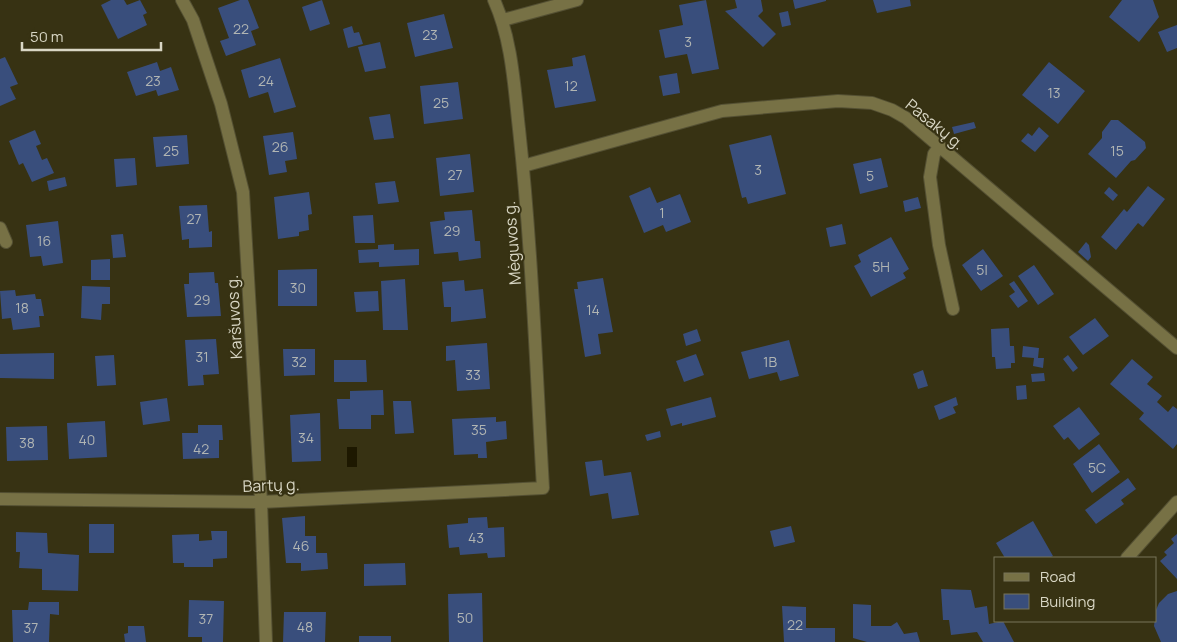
<svg xmlns="http://www.w3.org/2000/svg" width="1177" height="642" font-family="Manrope,sans-serif">
	<style>
		.water { fill: #1d1800 }
		.building { fill: #394e7c }
		.lines { fill: none; stroke-linecap: round; stroke-linejoin: round }
		.minor-casing { stroke: #545033; stroke-width: 14 }
		.minor { stroke: #777145; stroke-width: 12 }
		.labels { text-anchor: middle; stroke-width: 4; stroke-linejoin: round; paint-order: stroke }
		.number-label { font-size: 14px; fill: #b1b5b3 }
		.street-label { font-size: 16px; fill: #d9d7c5; stroke: #373213 }
	</style>
	<rect width="100%" height="100%" fill="#373213"/>
	<!-- water -->
	<path class="water" d="M347,447h10v20h-10z"/>
	<!-- building -->
	<path class="building" d="M111,0h13l3,5 13,-5 7,13 -4,2 4,10 -29,14 -17,-34z
		M240,0h8l11,28 -8,3 5,14 -30,11 -6,-15 9,-3 -11,-30z
		M322,0l8,24 -20,7 -8,-24z
		M706,0l13,69 -27,5 -5,-20 -22,4 -6,-28 24,-5 -4,-20z
		M735,0h26l2,11 -5,5 18,18 -13,13 -38,-36 12,-3z
		M793,0h33v1l-31,8z
		M873,0h37l1,6 -34,7z
		M1122,0h31l6,17 -20,25 -30,-25z
		M788,11l3,14 -9,2 -3,-14z
		M444,14l9,34 -38,9 -8,-34z
		M1177,25v23l-10,4 -9,-20z
		M352,26l2,7 5,-1 4,12 -15,4 -5,-19z
		M380,42l6,26 -21,4 -7,-25z
		M585,55l11,46 -41,7 -8,-38 26,-4 -1,-8z
		M5,57l13,27 -8,3 6,12 -16,7v-47z
		M280,58l16,49 -22,6 -6,-21 -19,6 -8,-28z
		M157,62l3,9 11,-4 8,23 -21,6 -2,-6 -20,6 -9,-24z
		M1049,62l36,29 -27,33 -36,-29z
		M677,73l3,20 -17,3 -4,-20z
		M458,82l5,37 -39,5 -4,-38z
		M390,114l4,24 -20,2 -5,-23z
		M1111,120h7l27,22 1,6 -11,12 -4,1 -15,17 -28,-24 14,-16v-6z
		M974,122l2,6 -22,6 -2,-7z
		M1039,127l10,9 -14,16 -14,-11 7,-8 4,3z
		M35,130l6,14 -5,2 6,14 5,-2 7,15 -22,9 -9,-19 -4,2 -10,-24z
		M293,132l4,27 -12,2 2,11 -18,3 -6,-39z
		M187,135l2,29 -33,3 -3,-30z
		M771,135l15,59 -38,10 -2,-7 -4,1 -13,-53z
		M470,154l4,38 -34,4 -4,-38z
		M135,158l2,27 -21,2 -2,-28z
		M881,158l7,29 -28,7 -7,-30z
		M65,177l2,9 -18,5 -2,-10z
		M395,181l4,21 -21,2 -3,-21z
		M1148,186l17,13 -22,28 -5,-4 -22,27 -15,-13 23,-28 3,3z
		M650,187l7,16 23,-9 11,28 -25,10 -3,-7 -19,8 -15,-37z
		M1109,187l9,8 -5,6 -9,-8z
		M309,192l3,22 -4,1 1,15 -10,2v4l-21,3 -4,-42z
		M918,197l3,11 -16,4 -2,-11z
		M207,205l2,27 3,-1v16l-23,1v-9l-7,1 -3,-34z
		M472,210l3,31h5l1,17 -22,3 -1,-9 -24,2 -4,-32 15,-2 -1,-8z
		M373,215l2,28h-20l-2,-27z
		M58,221l5,42 -20,3 -2,-10 -11,1 -4,-32z
		M842,224l4,20 -16,3 -4,-19z
		M123,234l3,23 -13,1 -2,-23z
		M891,237l18,32 -6,4 3,5 -35,19 -17,-31 7,-4 -3,-7z
		M1086,242l3,3 2,12 -3,4 -10,-9z
		M394,244v6l25,-1v16l-40,2v-5l-20,1 -1,-13 20,-1v-4z
		M983,249l20,27 -22,15 -19,-26z
		M110,259v21h-19v-20z
		M1034,265l20,29 -16,11 -20,-29z
		M317,269v37h-39v-36z
		M214,272l1,11h3l3,33 -34,1 -3,-33h5v-11z
		M603,278l10,54 -15,2 3,20 -16,3 -11,-68h4l-1,-7z
		M405,279l3,51h-25l-2,-49z
		M464,280l1,11 18,-2 3,29 -35,4v-15h-7l-2,-25z
		M1014,281l14,20 -10,7 -9,-12 6,-4 -6,-8z
		M82,286l28,1v17h-8l-1,16 -20,-2z
		M15,290l1,6 19,-2 1,5h5l3,17h-5l1,11 -27,3 -2,-12 -9,1 -2,-28z
		M378,291l1,20 -23,1 -2,-20z
		M1095,318l14,18 -26,19 -14,-18z
		M1009,328l1,18h4l1,17h-4v5l-15,1 -1,-12h-3l-1,-28z
		M697,329l4,12 -15,5 -3,-12z
		M216,339l3,35 -16,1 1,10 -16,1 -3,-46z
		M789,340l10,36 -19,5 -3,-9 -28,7 -8,-27z
		M487,343l3,46 -33,2 -2,-31 -9,1v-15z
		M1023,346l16,2 -1,10h6l-1,10 -10,-2 1,-8 -12,-1z
		M283,349h32v26l-31,1z
		M54,353v26l-54,-1v-24z
		M696,354l8,21 -20,7 -8,-21z
		M114,355l2,30 -19,1 -2,-30z
		M1068,355l10,13 -5,4 -10,-13z
		M1132,359l21,18 -6,7 15,12 -5,6 11,10 5,-6 4,3v35l-4,5 -34,-30 5,-6 -34,-29z
		M334,360h32l1,22h-33z
		M923,370l5,16 -10,3 -5,-15z
		M1044,373l1,8 -13,1 -1,-8z
		M1026,385l1,14 -10,1 -1,-14z
		M383,390l1,25h-13v14h-32l-2,-30h13v-8z
		M711,397l5,20 -34,9v-3l-11,3 -5,-17z
		M956,397l2,8 -5,2 3,6 -17,7 -5,-14z
		M167,398l3,23 -27,4 -3,-23z
		M393,401h18l3,32 -19,1z
		M1079,407l21,27 -21,16 -11,-13 -4,3 -11,-14z
		M320,413l1,48 -29,1 -2,-47z
		M496,417v5l10,-1 1,18 -21,3 1,16h-9v-4l-24,1 -2,-36z
		M105,421l2,36 -38,2 -2,-36z
		M198,425h24l1,15h-4v18l-36,1 -1,-26h16z
		M47,426l1,34 -41,1 -1,-34z
		M660,431l1,6 -14,4 -2,-6z
		M1099,444l21,28 -28,21 -19,-29z
		M602,460l2,16 27,-4 8,43 -27,4 -4,-26 -18,3 -5,-34z
		M1128,478l8,11 -15,11 3,4 -28,20 -11,-14z
		M305,516v20h11v17h11l1,16 -27,2v-8h-15l-4,-45z
		M487,517l1,11 16,-1 1,30 -17,1 -1,-5 -27,2 -1,-8 -10,1 -2,-23 21,-2v-5z
		M1033,521l20,35 -4,2h-44l-9,-15z
		M89,524h25v29h-25z
		M791,526l4,16 -21,5 -4,-16z
		M211,531h16v27l-14,1v8h-29v-4h-11l-1,-28 27,-1v7l13,-1z
		M16,532l31,1 1,20 31,2 -1,36 -36,-1v-21l-23,-1 1,-16h-4z
		M1177,534v45l-17,-18 7,-6 -3,-3 10,-9 -3,-4z
		M405,563l1,22 -42,1v-22z
		M941,589l30,1 4,18 12,-2 2,18 14,-3 11,21h-31l-6,-10 -26,3 -2,-15h-6z
		M1177,591v51h-16l-7,-16 2,-16 3,-7 9,-9z
		M482,593l1,49h-34l-1,-48z
		M189,600l35,1 -1,41h-21v-5h-14z
		M29,602h30v13l-9,-1 -1,28h-36l-1,-32h16z
		M853,604l18,1v21h20l6,-4 7,12 13,-2 3,10h-53l-14,-4z
		M782,606l24,1v21h29v14h-51z
		M284,612h42l-1,30h-42z
		M128,626h16l2,16h-21l-1,-8 4,-1z
		M359,636h32v6h-32z"/>
	<g class="lines">
		<defs>
			<path id="minor" d="M182,0l11,20 28,84 22,88 18,310 5,140
				M503,20l74,-20
				M939,147l-5,7 -4,23 9,68 14,64
				M523,166l199,-55 116,-10 34,2 20,7 14,8 271,230
				M0,228l6,14
				M0,499l261,3 282,-14c-7,-120 -11,-240 -24,-359 -5,-44 -7,-89 -25,-129
				M1127,558l50,-56"/>
		</defs>
		<!-- minor casing -->
		<use href="#minor" class="minor-casing"/>
		<!-- minor -->
		<use href="#minor" class="minor"/>
	</g>
	<g class="labels">
		<!-- number labels -->
		<g class="number-label">
			<text x="241" y="34">22</text>
			<text x="430" y="40">23</text>
			<text x="688" y="47">3</text>
			<text x="153" y="86">23</text>
			<text x="266" y="86">24</text>
			<text x="571" y="91">12</text>
			<text x="1054" y="98">13</text>
			<text x="441" y="108">25</text>
			<text x="280" y="152">26</text>
			<text x="171" y="156">25</text>
			<text x="1117" y="156">15</text>
			<text x="758" y="175">3</text>
			<text x="455" y="180">27</text>
			<text x="870" y="181">5</text>
			<text x="662" y="218">1</text>
			<text x="194" y="224">27</text>
			<text x="452" y="236">29</text>
			<text x="44" y="246">16</text>
			<text x="881" y="272">5H</text>
			<text x="982" y="275">5I</text>
			<text x="298" y="293">30</text>
			<text x="202" y="305">29</text>
			<text x="22" y="313">18</text>
			<text x="593" y="315">14</text>
			<text x="202" y="362">31</text>
			<text x="299" y="367">32</text>
			<text x="770" y="367">1B</text>
			<text x="473" y="380">33</text>
			<text x="479" y="435">35</text>
			<text x="306" y="443">34</text>
			<text x="87" y="445">40</text>
			<text x="27" y="448">38</text>
			<text x="201" y="454">42</text>
			<text x="1097" y="473">5C</text>
			<text x="476" y="543">43</text>
			<text x="301" y="551">46</text>
			<text x="465" y="623">50</text>
			<text x="206" y="624">37</text>
			<text x="795" y="630">22</text>
			<text x="305" y="632">48</text>
			<text x="31" y="633">37</text>
		</g>
		<!-- street labels -->
		<g class="street-label">
			<text transform="translate(935 124) rotate(39)" y="6">Pasakų g.</text>
			<text transform="translate(512 243) rotate(-94)" y="6">Mėguvos g.</text>
			<text transform="translate(234 317) rotate(-93)" y="6">Karšuvos g.</text>
			<text transform="translate(271 485) rotate(-2)" y="6">Bartų g.</text>
		</g>
	</g>
	<!-- legend -->
	<rect x="994" y="557" width="162" height="65" fill="#373213" stroke="#78745a"/>
	<rect x="1004" y="573" width="25" height="8" fill="#777145" stroke="#78745a"/>
	<text x="1040" y="582" font-size="15" fill="#d9d7c5">Road</text>
	<rect x="1004" y="594" width="25" height="15" fill="#394e7c" stroke="#78745a"/>
	<text x="1040" y="607" font-size="15" fill="#d9d7c5">Building</text>
	<!-- scale -->
	<path d="M22 42v8h139v-8" fill="none" stroke="#d9d7c5" stroke-width="2.5"/>
	<text x="30" y="42" font-size="15" fill="#d9d7c5" stroke="#373213" stroke-width="4" paint-order="stroke">50 m</text>
</svg>
